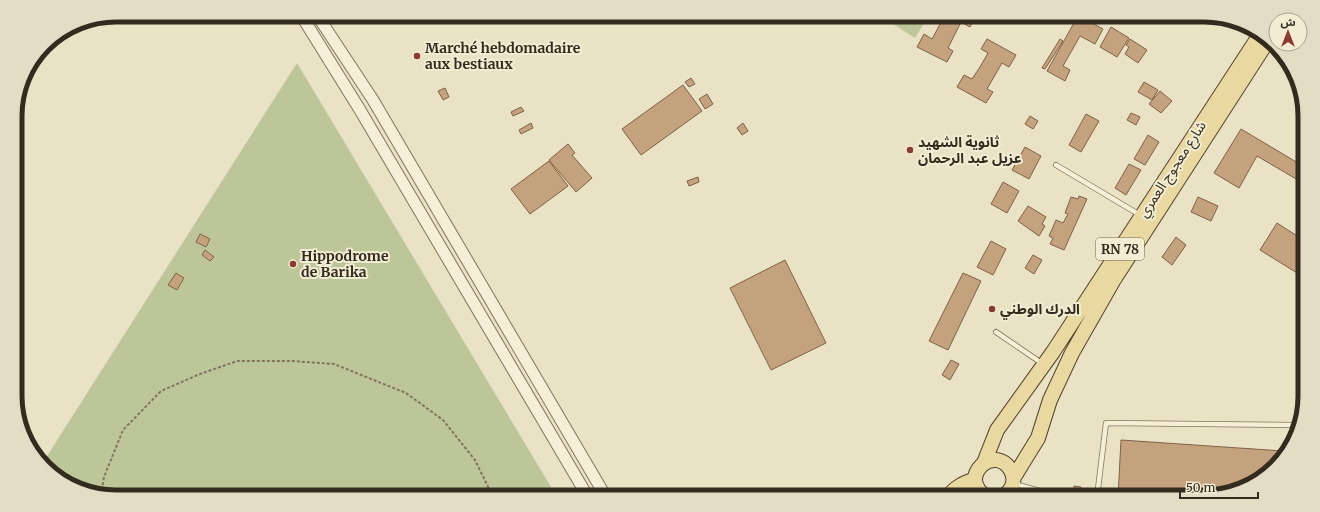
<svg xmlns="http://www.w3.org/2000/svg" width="1320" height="512" font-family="Merriweather,'Noto Sans Arabic',serif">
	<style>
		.green { fill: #bdc699 }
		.building { fill: #c4a27e; stroke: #7f6145 }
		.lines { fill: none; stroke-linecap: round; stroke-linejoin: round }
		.service-casing { stroke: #82745c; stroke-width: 6 }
		.tertiary-casing { stroke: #82745c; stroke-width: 13 }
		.primary-casing { stroke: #504230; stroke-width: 16 }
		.path { stroke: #82745c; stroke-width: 2; stroke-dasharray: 3 2; stroke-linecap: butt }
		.service { stroke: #f5efd7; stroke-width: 4.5 }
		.tertiary { stroke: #f5efd7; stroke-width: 11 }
		.primary { stroke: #e9d9a0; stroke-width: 14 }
		.poi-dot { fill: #8b3a32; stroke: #f2ecd3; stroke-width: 1.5 }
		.labels { text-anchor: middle; stroke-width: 4; stroke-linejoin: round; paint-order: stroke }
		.shield { fill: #f2ecd3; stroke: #6d6555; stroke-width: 1 }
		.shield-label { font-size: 13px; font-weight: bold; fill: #342b1f }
		.poi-label { font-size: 14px; font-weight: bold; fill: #342b1f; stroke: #f2ecd3; text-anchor: start }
		.street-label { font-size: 14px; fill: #342b1f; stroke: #f2ecd3 }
		.rim { fill: none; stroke: #342b1f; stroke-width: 5 }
	</style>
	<rect width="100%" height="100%" fill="#e9e2c4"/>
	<!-- green -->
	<path class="green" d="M883,15h46l-14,23 -33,-21z
		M297,63l260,434h-441l-33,-5 -41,-28z"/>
	<!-- building -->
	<path class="building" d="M547,15h20l-15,8z
		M945,15h31l-6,12 -9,-5 -13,26 5,3 -6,11 -30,-15 7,-13 8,5z
		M1079,16l24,13 -8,15 -15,-8 -17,30 7,4 -5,11 -18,-10 27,-48 1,1z
		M1111,27l18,11 -12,19 -17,-10z
		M987,39l29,16 -7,12 -7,-4 -15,26 6,3 -7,11 -29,-16 7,-12 8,4 8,-12 8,-14 -7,-4z
		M1060,39l3,2 -18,28 -3,-1z
		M1130,39l17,11 -9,13 -13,-9 4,-7 -3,-2z
		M691,78l4,6 -6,3 -4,-5z
		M1144,82l14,8 -6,10 -14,-8z
		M683,85l19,26 -61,44 -19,-26z
		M445,88l4,9 -6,3 -5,-9z
		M1160,91l12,10 -11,12 -12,-9z
		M707,94l6,10 -8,5 -6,-10z
		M521,107l3,4 -11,5 -2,-4z
		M1131,113l9,4 -4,8 -9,-5z
		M1086,114l13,7 -18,31 -12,-7z
		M1030,116l8,5 -5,8 -8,-5z
		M531,123l2,5 -12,6 -2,-4z
		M743,123l5,8 -6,4 -5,-7z
		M1241,129l62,37v17l-46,-27 -18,32 -25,-15z
		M1148,135l11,7 -14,23 -11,-6z
		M568,144l7,9 -3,2 20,23 -16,14 -27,-32z
		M1025,147l16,9 -12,23 -17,-9z
		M549,161l19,25 -38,28 -19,-25z
		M1129,164l12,6 -15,25 -11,-7z
		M698,177l1,5 -10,4 -2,-5z
		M1003,182l16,9 -12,22 -16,-9z
		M1079,196l8,3 -23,51 -14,-6 3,-6 -4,-2 7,-16 7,3 5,-9 -3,-1 6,-16 7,2z
		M1198,197l20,9 -7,15 -20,-9z
		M1028,206l18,11 -4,7 3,2 -6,10 -21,-15z
		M1277,223l25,16v37l-42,-26z
		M200,234l10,5 -4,8 -10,-5z
		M1176,237l10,8 -14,20 -10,-8z
		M991,241l15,8 -13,26 -16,-8z
		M205,250l9,7 -4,4 -8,-6z
		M1033,255l9,5 -8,14 -9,-6z
		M785,260l41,83 -55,27 -41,-82z
		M176,273l8,5 -7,12 -9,-5z
		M963,273l18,8 -33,69 -19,-9z
		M951,360l8,4 -9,16 -8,-5z
		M1121,440l162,11 -18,25 -54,21h-93z
		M1074,486l7,1v10h-7z
		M850,488l18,9h-23z"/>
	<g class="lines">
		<defs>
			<path id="service" d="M1056,165l84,50
				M996,332l47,32
				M1015,484l47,13
				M1097,497l9,-74 194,2"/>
			<path id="tertiary" d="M301,15l59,95 228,387
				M317,15l56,85 233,397"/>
			<path id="primary" d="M984,463l13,-33 56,-78 206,-316
				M1014,477l24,-39 12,-38 22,-47 41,-72 154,-239
				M948,497c7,-10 16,-14 27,-18
				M987,497c-7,-4 -12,-10 -12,-18 0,-5 3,-10 7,-14 20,-18 47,16 20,32"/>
		</defs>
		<!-- service casing -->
		<use href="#service" class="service-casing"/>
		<!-- tertiary casing -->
		<use href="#tertiary" class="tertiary-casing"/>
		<!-- primary casing -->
		<use href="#primary" class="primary-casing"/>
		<!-- path -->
		<path class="path" d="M101,495l3,-18 19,-47 38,-39 39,-17 37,-13h55l42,3 72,29 37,27 32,40 18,37"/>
		<!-- service -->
		<use href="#service" class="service"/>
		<!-- tertiary -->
		<use href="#tertiary" class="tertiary"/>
		<!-- primary -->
		<use href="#primary" class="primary"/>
	</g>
	<!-- markers -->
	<g class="poi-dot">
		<circle cx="417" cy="56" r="4"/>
		<circle cx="910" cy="150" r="4"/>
		<circle cx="293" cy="264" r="4"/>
		<circle cx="992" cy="309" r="4"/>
	</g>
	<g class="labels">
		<!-- shield labels -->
		<rect class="shield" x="1096" y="238" width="48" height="22" rx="3"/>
		<g class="shield-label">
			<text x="1120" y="254">RN 78</text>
		</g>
		<!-- poi labels -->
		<g class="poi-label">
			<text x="425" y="53">Marché hebdomadaire<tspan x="425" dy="16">aux bestiaux</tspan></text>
			<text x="918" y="147">ثانوية الشهيد<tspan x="918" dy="16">عزيل عبد الرحمان</tspan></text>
			<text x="301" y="261">Hippodrome<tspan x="301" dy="16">de Barika</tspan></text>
			<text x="1000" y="314">الدرك الوطني</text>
		</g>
		<!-- street labels -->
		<g class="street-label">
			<text transform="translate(1172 169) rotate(-57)" y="5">شارع معجوج العمري</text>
		</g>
	</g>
	<!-- crop -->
	<path d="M0 0H1320V512H0ZM116 22H1204A94 94 0 0 1 1298 116V396A94 94 0 0 1 1204 490H116A94 94 0 0 1 22 396V116A94 94 0 0 1 116 22Z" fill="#e3ddc5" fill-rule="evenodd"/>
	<path class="rim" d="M116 22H1204A94 94 0 0 1 1298 116V396A94 94 0 0 1 1204 490H116A94 94 0 0 1 22 396V116A94 94 0 0 1 116 22Z"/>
	<!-- north arrow -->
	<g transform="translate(1288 32)"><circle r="19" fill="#f2ecd3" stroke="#a69f8b"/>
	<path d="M0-3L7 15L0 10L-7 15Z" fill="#8b3a32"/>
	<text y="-6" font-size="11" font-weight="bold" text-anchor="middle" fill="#342b1f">ش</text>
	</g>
	<!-- scale -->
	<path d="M1180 492v6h78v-6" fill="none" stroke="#342b1f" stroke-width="2"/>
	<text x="1186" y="492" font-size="12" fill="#342b1f" stroke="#f2ecd3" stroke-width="3" paint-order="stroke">50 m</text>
</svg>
